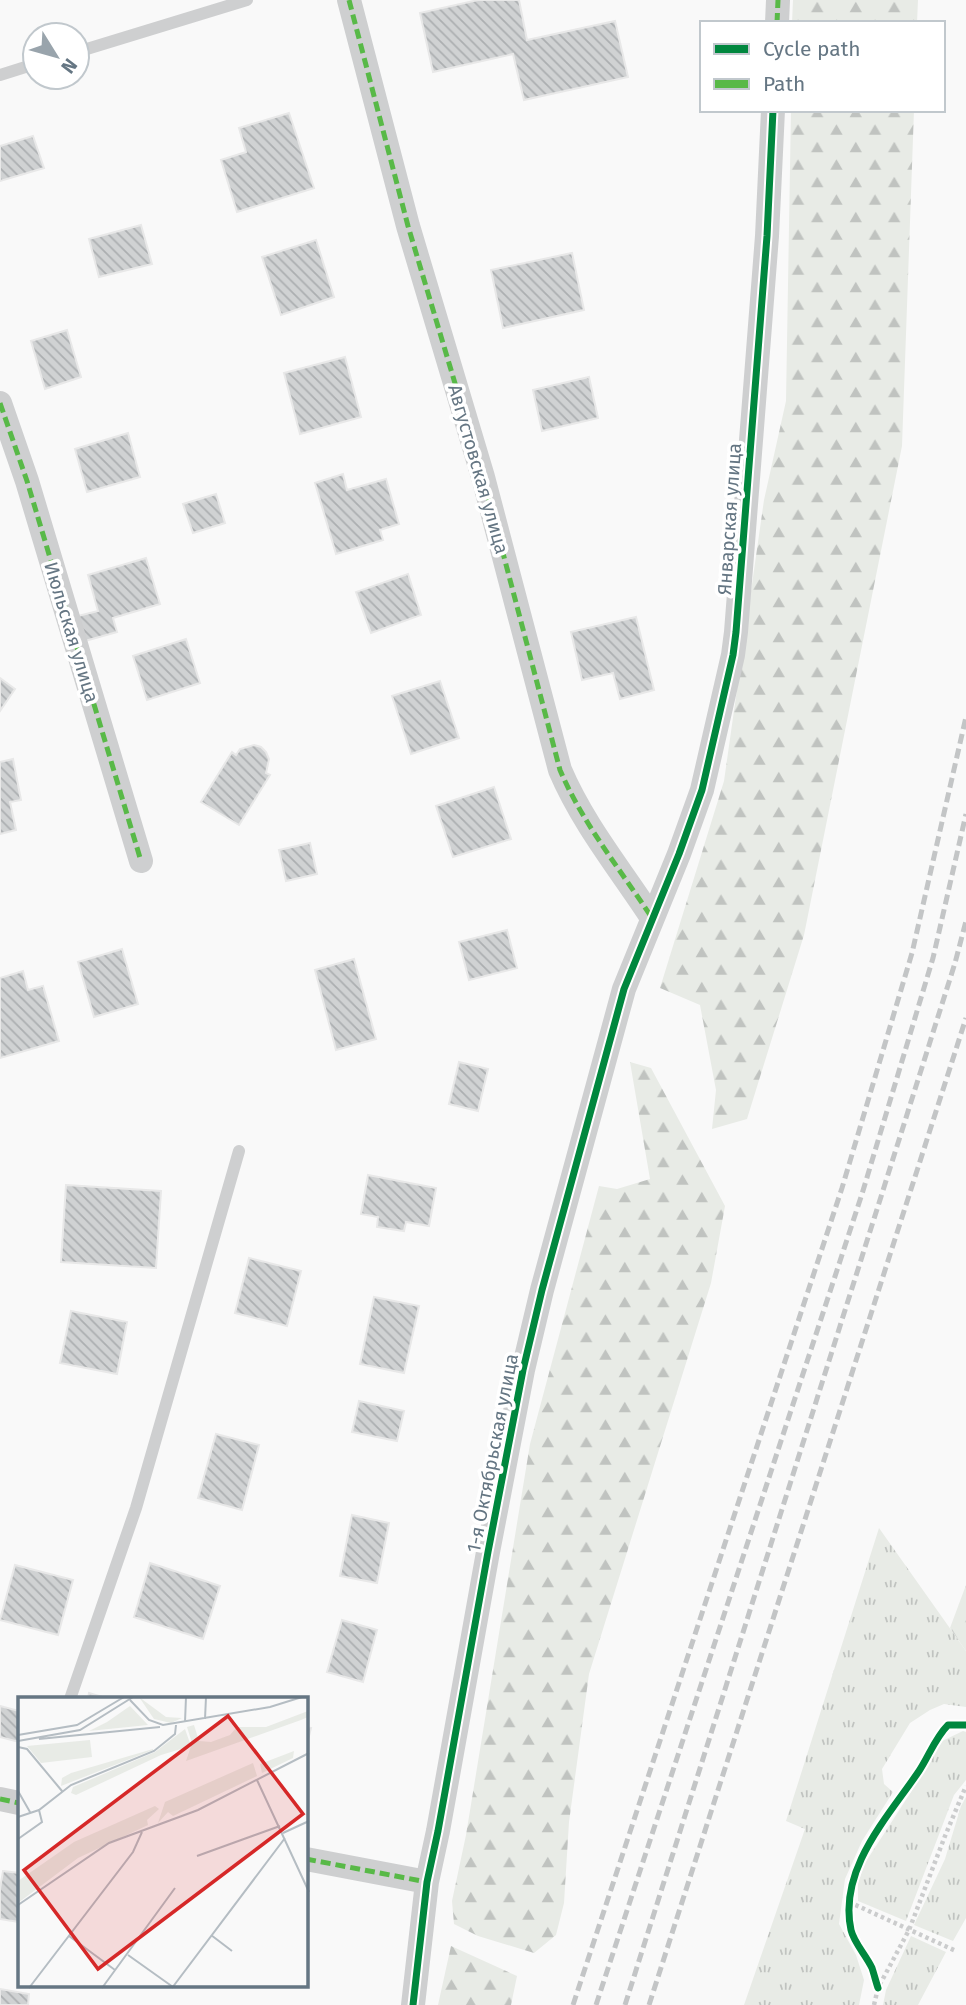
<svg xmlns="http://www.w3.org/2000/svg" width="966" height="2005" font-family="'Fira Sans',sans-serif">
	<style>
		.grass { fill: url(#grass-tufts) }
		.forest { fill: url(#forest-firs) }
		.building { fill: url(#building-back-hatch); stroke: #e8e8e8; stroke-width: 2 }
		.lines { fill: none; stroke-linecap: round; stroke-linejoin: round }
		.path { stroke: #cbcccd; stroke-width: 4.5; stroke-dasharray: 3.5 3.5; stroke-linecap: butt }
		.lane { stroke: #cecfd0; stroke-width: 12 }
		.street { stroke: #cecfd0; stroke-width: 24 }
		.rail { stroke: #c3c5c6; stroke-width: 5; stroke-dasharray: 10 5; stroke-linecap: butt }
		.quiet { stroke: #58b947; stroke-width: 5; stroke-dasharray: 10 5; stroke-linecap: butt }
		.cycleway-casing { stroke: #fff; stroke-width: 11 }
		.cycleway { stroke: #00873e; stroke-width: 7 }
		.labels { text-anchor: middle; stroke-width: 7; stroke-linejoin: round; paint-order: stroke }
		.street-label { font-size: 19px; fill: #657683; stroke: #fff }
		.inset-road { fill: none; stroke: #b5bdc3; stroke-width: 2 }
		.view { fill: #d62828; fill-opacity: 0.15; stroke: #d62828; stroke-width: 3.5 }
		.inset-edge { fill: none; stroke: #657683; stroke-width: 3.5 }
	</style>
	<defs>
		<pattern id="grass-tufts" width="24" height="20" patternUnits="userSpaceOnUse" patternTransform="scale(1.75)"><rect width="24" height="20" fill="#e8ebe6"/><path d="M3 7l-1-3M5 7V3M7 7l1-3M15 17l-1-3M17 17v-4M19 17l1-3" fill="none" stroke="#c0c3c0"/></pattern>
		<pattern id="forest-firs" width="22" height="20" patternUnits="userSpaceOnUse" patternTransform="scale(1.75)"><rect width="22" height="20" fill="#e8ebe6"/><path d="M5 1l3.5 6h-7zM16 11l3.5 6h-7z" fill="#c0c3c0"/></pattern>
		<pattern id="building-back-hatch" width="6" height="6" patternUnits="userSpaceOnUse" patternTransform="scale(1.75)"><rect width="6" height="6" fill="#d0d2d3"/><path d="M-1 5l2 2M0 0l6 6M5-1l2 2" fill="none" stroke="#acafb1"/></pattern>
	</defs>
	<rect width="100%" height="100%" fill="#f9f9f9"/>
	<!-- grass -->
	<path class="grass" d="M879,1528l87,123v56l-22,-3 -14,6 -20,13 -28,46 2,15 9,8 -31,49 -17,38 -6,45 17,31 8,25 -5,25h-115l61,-176 -19,-8z
		M963,1731l3,1v48l-12,15 -48,126 -48,-20v-18l7,-20 46,-71 29,-50z
		M966,1797v121l-13,23 -39,-16 31,-66 16,-53z
		M911,1936l35,16 -28,53h-35l3,-15z"/>
	<!-- forest -->
	<path class="forest" d="M793,0h125l-1,23h-125z
		M791,110h123l-12,336 -98,489 -57,184 -35,10 4,-39 -16,-85 -40,-17 64,-207 40,-281 22,-99z
		M630,1062l21,6 74,138 -14,77 -122,391 -20,148 -5,81 -8,32 -22,18 -56,-17 -24,-12 -2,-23 14,-66 64,-391 69,-258 18,3 33,-10z
		M966,1585v66l-16,-23z
		M451,1946l66,30 -6,29h-73z"/>
	<!-- building -->
	<path class="building" d="M478,0h41l8,40 88,-19 13,56 -104,23 -11,-46 -80,18 -13,-59z
		M289,113l25,75 -77,24 -16,-52 25,-8 -7,-24z
		M33,136l11,32 -44,13v-35z
		M141,225l11,39 -53,13 -10,-38z
		M316,240l18,57 -53,18 -19,-58z
		M572,253l12,57 -81,18 -12,-58z
		M67,330l14,47 -36,12 -14,-48z
		M345,357l16,60 -61,17 -16,-61z
		M589,377l9,41 -56,13 -9,-41z
		M128,433l12,44 -53,15 -12,-43z
		M343,474l4,16 39,-11 13,45 -19,6 3,10 -47,14 -21,-71z
		M216,494l9,29 -32,10 -10,-29z
		M146,558l14,46 -47,14 4,14 -32,9 -7,-25 20,-5 -10,-36z
		M408,574l13,41 -50,18 -15,-41z
		M636,617l18,73 -34,9 -7,-26 -31,7 -11,-48z
		M186,639l14,44 -53,17 -14,-44z
		M0,678l15,11 -15,22z
		M440,681l19,57 -48,16 -19,-58z
		M254,745l7,2 5,5 3,7 -3,14 4,2 -31,50 -38,-23 31,-50 4,3 4,-6z
		M13,759l8,41 -11,2 6,28 -16,4v-72z
		M494,787l17,52 -58,18 -17,-51z
		M310,843l7,31 -31,7 -7,-31z
		M507,930l10,38 -48,12 -10,-38z
		M122,949l16,55 -44,13 -16,-55z
		M354,959l22,80 -40,11 -21,-80z
		M23,971l5,19 15,-4 16,55 -59,17v-80z
		M459,1062l29,7 -10,42 -29,-7z
		M368,1175l68,13 -7,38 -23,-4 -2,9 -27,-4 1,-10 -17,-3z
		M66,1185l95,6 -5,77 -95,-6z
		M249,1258l52,13 -14,55 -52,-13z
		M374,1297l45,9 -15,67 -44,-9z
		M71,1311l56,11 -10,52 -57,-11z
		M359,1401l45,10 -7,30 -45,-9z
		M216,1434l43,11 -17,65 -44,-12z
		M352,1515l37,8 -12,60 -37,-7z
		M150,1563l70,23 -17,53 -69,-22z
		M15,1565l58,15 -15,55 -58,-15z
		M342,1620l35,10 -14,52 -36,-10z
		M89,1693l20,6h-21z
		M0,1706l19,5v31l-19,-5z
		M306,1727l5,1 -5,20z
		M3,1871l16,2v49l-19,-3v-30z
		M0,1989l29,5 -1,11h-28z"/>
	<g class="lines">
		<!-- path -->
		<path class="path" d="M849,1902l107,49
			M874,2005l4,-17 31,-58 36,-94 21,-50"/>
		<!-- lane -->
		<path class="lane" d="M77,52l170,-52
			M0,75l35,-11
			M70,1699l66,-191 103,-357"/>
		<!-- street -->
		<path class="street" d="M349,0l59,226 75,251 77,293c23,54 60,99 92,148
			M777,23l1,-23
			M0,403l27,78 114,380
			M0,1799l19,4
			M306,1859l121,23
			M413,2005l14,-123 11,-51 50,-279 35,-182 19,-80 82,-301 55,-135 23,-64 31,-135 3,-23 31,-396 6,-126"/>
		<!-- rail -->
		<path class="rail" d="M573,2005l269,-817 70,-235 54,-236
			M596,2005l266,-811 71,-236 33,-144
			M625,2005l330,-1042 11,-42
			M649,2005l317,-987"/>
		<!-- quiet -->
		<path class="quiet" d="M349,0l59,226 75,251 77,293c23,54 60,99 92,148
			M777,23l1,-23
			M0,403l27,78 114,380
			M0,1799l19,4
			M306,1859l121,23"/>
		<defs>
			<path id="cycleway" d="M878,1988c-2,-6 -4,-14 -6,-20 -6,-13 -18,-25 -21,-38 -13,-61 37,-113 68,-159 10,-15 16,-33 29,-46h18
				M413,2005l14,-123 11,-51 50,-279 35,-182 19,-80 82,-301 55,-135 23,-64 31,-135 3,-23 31,-396 6,-126"/>
		</defs>
		<!-- cycleway casing -->
		<use href="#cycleway" class="cycleway-casing"/>
		<!-- cycleway -->
		<use href="#cycleway" class="cycleway"/>
	</g>
	<g class="labels">
		<!-- street labels -->
		<g class="street-label">
			<text transform="translate(479 469) rotate(74)" y="7">Августовская улица</text>
			<text transform="translate(729 519) rotate(-86)" y="7">Январская улица</text>
			<text transform="translate(72 632) rotate(73)" y="7">Июльская улица</text>
			<text transform="translate(492 1453) rotate(-79)" y="7">1-я Октябрьская улица</text>
		</g>
	</g>
	<!-- overview -->
	<g transform="translate(18 1697)">
		<rect width="290" height="290" fill="#f9f9f9"/>
		<path d="M121,0l27,20 16,1 -11,5 -17,-4zM112,9l18,19 -59,6 18,-9zM290,14v6l-7,3 -115,41 6,-18 -5,-16 7,-2 5,16 12,1 19,-7 7,-8h29z" fill="#e8ebe6"/>
		<path d="M167,32l6,17 -30,9 -85,40 -5,-2 2,-6 82,-35zM135,52v1l-92,36 1,-8 9,-5zM276,54l-1,7 -31,15 -2,-9zM235,66l4,13 -84,40 -5,-4 -10,11 7,-21zM137,109l4,3 -12,11 1,5 -70,33 -60,45v-22l56,-39z" fill="#e8ebe6"/>
		<path d="M72,43l2,17 -51,6 -14,-17z" fill="#e8ebe6"/>
		<path class="inset-road" d="M112,3l19,20 14,5 107,-18 32,-10M187,22l1,-22M167,25l1,-25M0,38l59,-10 47,-28M21,42l121,-12M0,44l62,-11 53,-33M0,50l9,2 35,42M239,83l52,112M0,94l12,21M0,120l21,-7 32,-25 83,-34 21,-17 1,-9M265,136l26,-12M0,142l24,-17 -3,-12M179,159l83,-30M0,208l91,-62 89,-33 111,-57M193,238l21,16M51,239l46,34M110,258l45,32M11,291l104,-136 9,-20M84,291l73,-100M154,291l113,-150"/>
		<path class="view" d="M210,19l75,98 -205,155 -74,-99z"/>
		<rect width="290" height="290" class="inset-edge"/>
	</g>
	<!-- legend -->
	<rect x="700" y="21" width="245" height="91" fill="#ffffff" stroke="#c1c8cd" stroke-width="2"/>
	<rect x="714" y="44" width="35" height="10" fill="#00873e" stroke="#c1c8cd" stroke-width="2"/>
	<text x="763" y="56" font-size="21" fill="#657683">Cycle path</text>
	<rect x="714" y="79" width="35" height="10" fill="#58b947" stroke="#c1c8cd" stroke-width="2"/>
	<text x="763" y="91" font-size="21" fill="#657683">Path</text>
	<!-- north arrow -->
	<g transform="translate(56 56) rotate(127)"><circle r="33" fill="#ffffff" stroke="#c1c8cd" stroke-width="2"/>
	<path d="M0-5L12 26L0 18L-12 26Z" fill="#99a4ac"/>
	<text y="-10" font-size="19" font-weight="bold" text-anchor="middle" fill="#657683">N</text>
	</g>
</svg>
